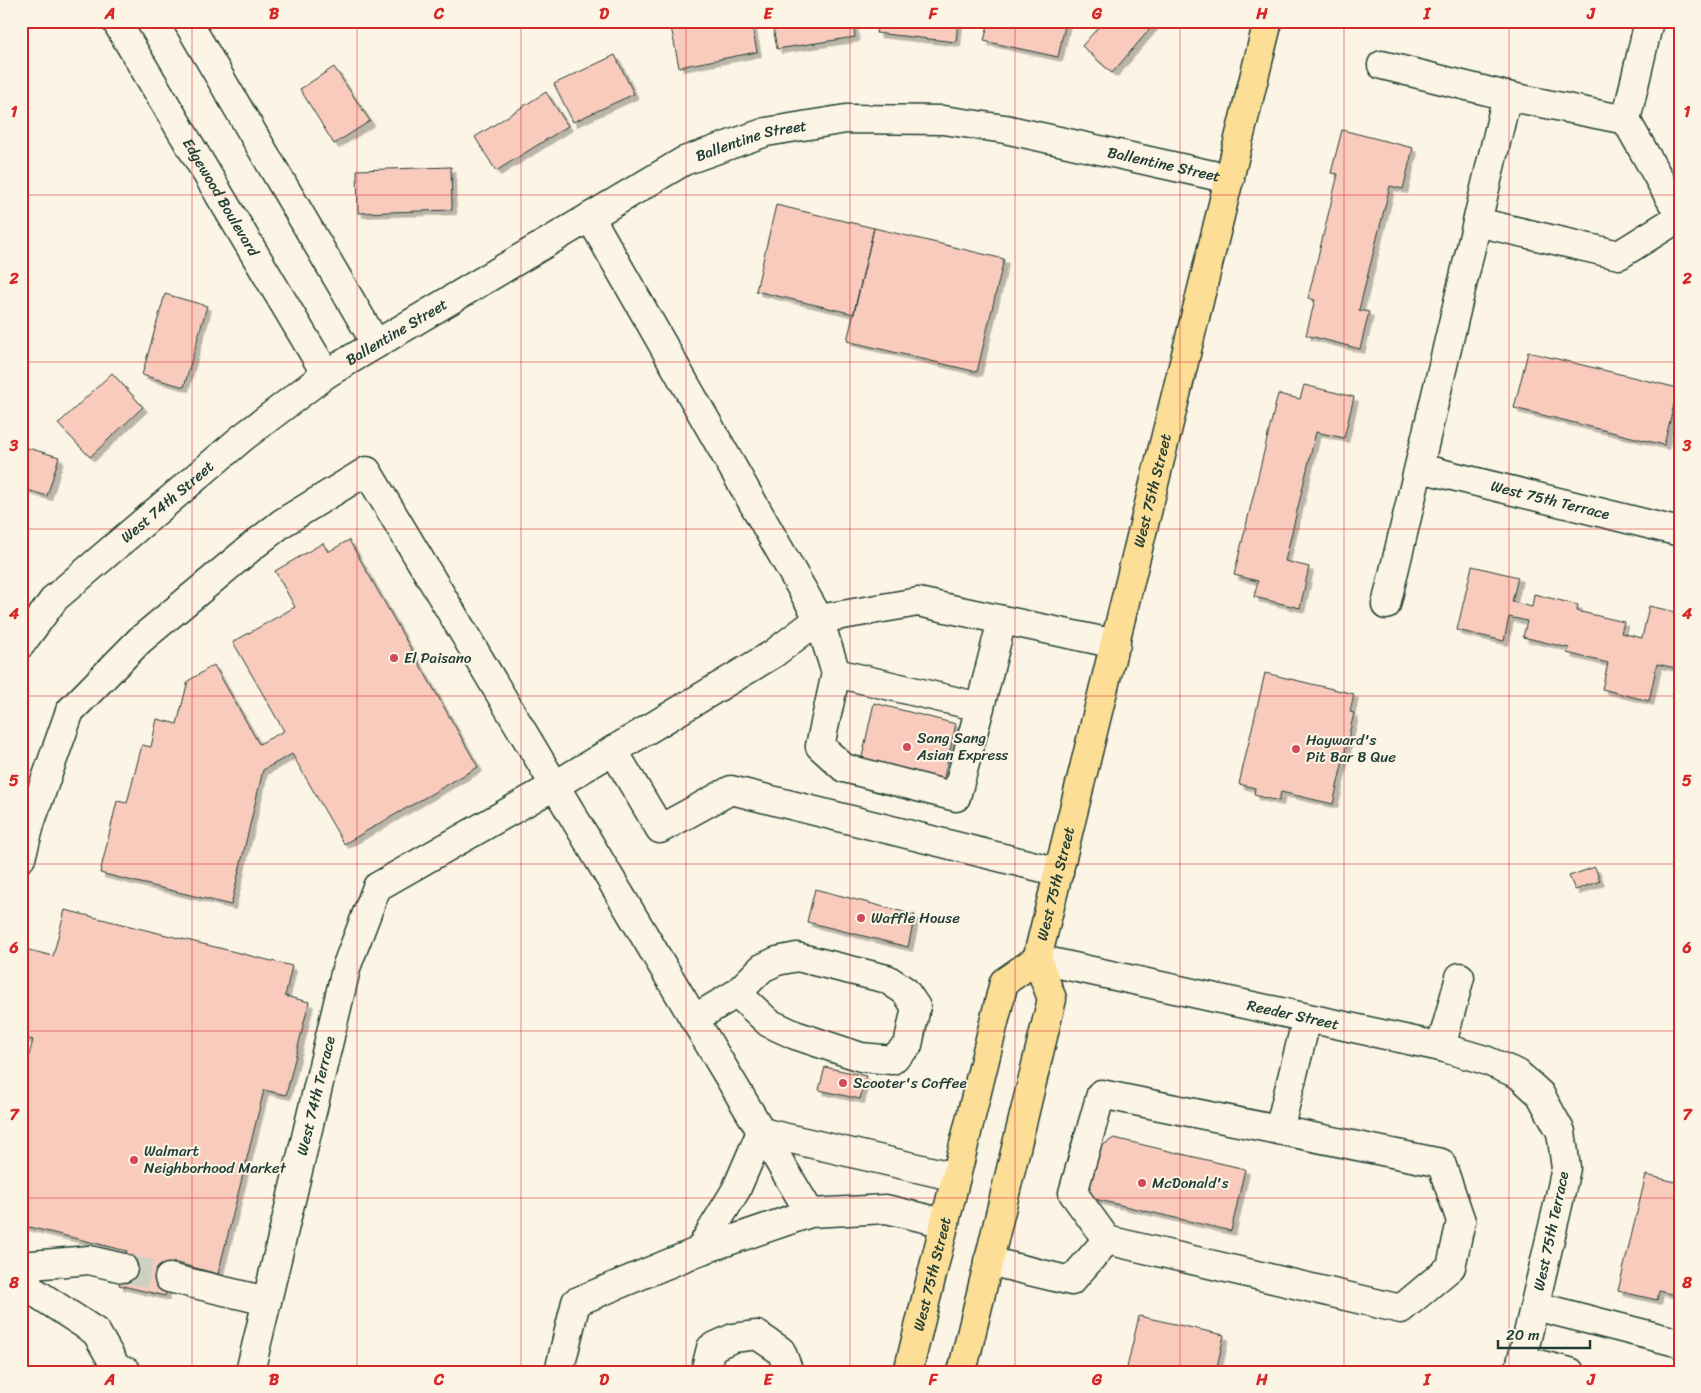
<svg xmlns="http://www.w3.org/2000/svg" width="1701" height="1393" font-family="Sriracha,sans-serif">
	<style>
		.building { fill: #f9cbbd; stroke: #1f3d34; filter: url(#shadow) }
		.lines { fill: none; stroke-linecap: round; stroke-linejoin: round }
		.minor-tunnel { stroke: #d0d0c2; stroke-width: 28; stroke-dasharray: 28 14; stroke-linecap: butt }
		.minor-casing { stroke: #1f3d34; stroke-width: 31 }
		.major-casing { stroke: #1f3d34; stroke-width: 31 }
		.minor { stroke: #fcf5e5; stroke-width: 28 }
		.major { stroke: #fcde96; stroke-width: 28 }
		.grid { fill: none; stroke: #d62828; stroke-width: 1; stroke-opacity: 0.55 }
		.poi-dot { fill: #d1495b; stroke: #fcf5e5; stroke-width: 2 }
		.labels { text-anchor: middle; stroke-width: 4; stroke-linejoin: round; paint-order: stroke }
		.street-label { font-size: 15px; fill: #1f3d34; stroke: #fcf5e5 }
		.poi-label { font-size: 15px; fill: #1f3d34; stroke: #fcf5e5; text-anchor: start }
		.neatline { fill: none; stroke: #d62828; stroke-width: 2 }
		.grid-label { font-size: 16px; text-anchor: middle; font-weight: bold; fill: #d62828 }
	</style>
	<defs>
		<filter id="shadow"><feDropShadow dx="4.5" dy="4.5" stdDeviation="0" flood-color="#0004"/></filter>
	</defs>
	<rect width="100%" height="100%" fill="#fcf5e5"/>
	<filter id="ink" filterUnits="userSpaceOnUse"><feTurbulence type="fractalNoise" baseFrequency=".02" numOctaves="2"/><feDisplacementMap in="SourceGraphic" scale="10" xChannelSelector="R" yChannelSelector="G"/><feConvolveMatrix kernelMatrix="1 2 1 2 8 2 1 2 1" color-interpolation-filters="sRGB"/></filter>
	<g filter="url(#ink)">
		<!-- building -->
		<path class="building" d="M702,21h49l6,31 -78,15 -8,-40z
			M772,21h81l2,16 -78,12z
			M878,21h80l-2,21 -80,-9z
			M989,21h77l-8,36 -74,-16z
			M1100,21h57l-45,52 -30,-27 20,-23z
			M615,55l19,39 -61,28 -19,-38z
			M334,67l36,54 -36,23 -34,-55z
			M546,92l22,34 -72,45 -21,-34z
			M1342,130l71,18 -10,41 -13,-3 -31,124 10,2 -9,37 -54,-14 9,-35 -7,-2 30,-124 -7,-1z
			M451,167l1,43 -94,3 -1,-43z
			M776,205l98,23 -20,86 -98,-23z
			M874,228l130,31 -27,113 -130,-31z
			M165,294l42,12 -23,81 -42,-12z
			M1528,352l150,36 -14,57 -150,-37z
			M112,373l31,34 -53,50 -32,-33z
			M1304,385l50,12 -10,41 -28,-6 -31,129 24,6 -9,41 -46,-11 4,-16 -24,-6 44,-181 22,5z
			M21,446l38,11 -12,39 -26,-8z
			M349,540l129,227 -134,77 -52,-90 -29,16 -32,135 -131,-32 17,-72 10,2 15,-58 9,2 6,-28 20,5 11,-43 26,-16 45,79 25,-13 -51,-89 62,-35 -20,-36 48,-28 5,9z
			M1472,566l46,11 -6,25 20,5 2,-13 44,11 -1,6 47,11 -3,11 21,5 7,-32 31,7v56l-23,-5 -8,37 -47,-12 6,-26 -41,-10 2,-5 -46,-11 4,-16 -18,-4 -5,24 -47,-11z
			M1265,673l89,21 -4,18 4,1 -21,91 -52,-12 -2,9 -25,-6 1,-7 -16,-4z
			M874,703l82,21 -15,66 -82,-20z
			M1595,867l5,14 -25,9 -6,-14z
			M815,889l100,26 -7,32 -101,-25z
			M65,910l227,56 -7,30 24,6 -23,93 -22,-5 -46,184 -45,-12 -8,34 -46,-11 8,-34 -106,-26v-139l12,-46 -12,-3v-89l32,8z
			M825,1067l41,9 -6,23 -41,-9z
			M1114,1138l131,31 -14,62 -145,-34 12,-49z
			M1646,1175l34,8v113l-21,-5 -2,9 -39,-9z
			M1139,1316l85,19 -8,37h-90z"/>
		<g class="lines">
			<!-- minor-tunnel -->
			<path class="minor-tunnel" d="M123,1268l46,10"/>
			<defs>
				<g id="minor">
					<path id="s1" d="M116,21l210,353"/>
					<path d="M187,21l189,323"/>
					<path d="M1649,21l-23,99 54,96"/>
					<path d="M1382,65l125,31 119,24"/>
					<path d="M590,217l229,402 17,54 144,34 22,-87"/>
					<path d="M1477,222l142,33 61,-38"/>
					<path id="s2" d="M1420,468l260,64"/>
					<path d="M1386,605l121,-509"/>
					<path id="s3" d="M21,644l34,-46 187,-160 84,-64 358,-213 82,-29 80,-13 97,1 62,9 225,50"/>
					<path d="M836,673l-16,73 24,22 112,29 24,-90"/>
					<path d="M613,750l47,79 71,-39 328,82"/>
					<path d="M21,858l10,-37 39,-110 70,-71 114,-95 28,-22 85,-52 443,742"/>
					<path id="s4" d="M1037,959l404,88 44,13 33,14 22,20 21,38 5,36 -8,37 -39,167"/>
					<path d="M694,1019l43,-26 25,-25 15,-7 20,-4 90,22 18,12 11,16 -8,38 -16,15 -31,-3 -66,-22 -26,-12 -32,-30"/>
					<path d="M1441,1047l19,-70"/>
					<path d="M1101,1094l340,69 20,58 -10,46 -50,42 -294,-69 -34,-47z"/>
					<path d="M1279,1130l28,-112"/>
					<path d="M761,1132l195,45"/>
					<path d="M699,1251l37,-61 25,-58"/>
					<path d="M988,1261l83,20 36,-41"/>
					<path d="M21,1266l68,-6 34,8"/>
					<path d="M169,1278l98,23"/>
					<path d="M21,1283l75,49 21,37 10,3"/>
					<path d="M1535,1306l145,37"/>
					<path d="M1522,1360l48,12"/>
					<path id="s5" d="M250,1372l97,-407 30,-78 177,-101 219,-132 46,-35 99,-17 198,42"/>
					<path d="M559,1372l17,-70 123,-51 111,-38 76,-4 59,14"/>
					<path d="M705,1372l6,-24 22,-10 24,-3 24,16 8,21"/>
				</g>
				<g id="major">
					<path id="s6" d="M908,1372l96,-390 33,-23"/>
					<path id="s7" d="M962,1372l90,-373 -15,-40 231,-938"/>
				</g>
			</defs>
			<!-- minor casing -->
			<use href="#minor" class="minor-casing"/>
			<!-- major casing -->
			<use href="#major" class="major-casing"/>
			<!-- minor -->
			<use href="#minor" class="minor"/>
			<!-- major -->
			<use href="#major" class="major"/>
		</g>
	</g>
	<!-- grid -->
	<path class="grid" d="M192,21v1351M357,21v1351M521,21v1351M686,21v1351M850,21v1351M1015,21v1351M1180,21v1351M1344,21v1351M1509,21v1351M21,195h1659M21,362h1659M21,529h1659M21,696h1659M21,864h1659M21,1031h1659M21,1198h1659"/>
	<!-- markers -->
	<g class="poi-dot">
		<circle cx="394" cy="658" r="5"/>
		<circle cx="907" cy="747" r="5"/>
		<circle cx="1296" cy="749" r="5"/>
		<circle cx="861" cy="918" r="5"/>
		<circle cx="843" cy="1083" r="5"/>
		<circle cx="134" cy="1160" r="5"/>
		<circle cx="1142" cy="1183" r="5"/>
	</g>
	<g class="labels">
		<!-- street labels -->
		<g class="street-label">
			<text dy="5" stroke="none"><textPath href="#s3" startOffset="896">Ballentine Street</textPath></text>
			<text dy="5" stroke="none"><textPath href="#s3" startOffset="1316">Ballentine Street</textPath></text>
			<text dy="5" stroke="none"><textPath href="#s1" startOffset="205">Edgewood Boulevard</textPath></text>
			<text dy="5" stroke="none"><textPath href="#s3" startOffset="491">Ballentine Street</textPath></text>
			<text dy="5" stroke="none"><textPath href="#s7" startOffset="909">West 75th Street</textPath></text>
			<text dy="5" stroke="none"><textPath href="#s2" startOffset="134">West 75th Terrace</textPath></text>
			<text dy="5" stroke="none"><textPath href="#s3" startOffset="205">West 74th Street</textPath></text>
			<text dy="5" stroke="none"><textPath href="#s7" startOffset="504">West 75th Street</textPath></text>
			<text dy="5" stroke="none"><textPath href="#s4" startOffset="262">Reeder Street</textPath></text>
			<text dy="5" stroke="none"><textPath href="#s5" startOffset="284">West 74th Terrace</textPath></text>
			<text transform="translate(1551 1231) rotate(-78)" y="5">West 75th Terrace</text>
			<text dy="5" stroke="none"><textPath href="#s6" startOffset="101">West 75th Street</textPath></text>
		</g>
		<!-- poi labels -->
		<g class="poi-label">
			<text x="404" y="663">El Paisano</text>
			<text x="917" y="743">Sang Sang<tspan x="917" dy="17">Asian Express</tspan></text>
			<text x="1306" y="745">Hayward's<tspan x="1306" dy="17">Pit Bar B Que</tspan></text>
			<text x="871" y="923">Waffle House</text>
			<text x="853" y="1088">Scooter's Coffee</text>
			<text x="144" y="1156">Walmart<tspan x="144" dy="17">Neighborhood Market</tspan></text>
			<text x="1152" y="1188">McDonald's</text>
		</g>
	</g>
	<!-- margin -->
	<rect width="1701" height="1393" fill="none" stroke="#fcf5e5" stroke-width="55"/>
	<!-- scale -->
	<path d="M1498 1340v8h92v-8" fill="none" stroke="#1f3d34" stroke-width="2.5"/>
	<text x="1506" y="1340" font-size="15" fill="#1f3d34" stroke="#fcf5e5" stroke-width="4" paint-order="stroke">20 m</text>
	<rect x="28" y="28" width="1646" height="1338" class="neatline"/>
	<g class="grid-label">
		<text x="110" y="19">A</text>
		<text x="274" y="19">B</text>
		<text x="439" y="19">C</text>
		<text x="604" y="19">D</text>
		<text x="768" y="19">E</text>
		<text x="933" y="19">F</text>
		<text x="1097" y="19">G</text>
		<text x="1262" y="19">H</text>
		<text x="1427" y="19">I</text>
		<text x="1591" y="19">J</text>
		<text x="14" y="117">1</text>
		<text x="1687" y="117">1</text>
		<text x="14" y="284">2</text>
		<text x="1687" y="284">2</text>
		<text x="14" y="451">3</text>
		<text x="1687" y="451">3</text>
		<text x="14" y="619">4</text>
		<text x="1687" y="619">4</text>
		<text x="14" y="786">5</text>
		<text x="1687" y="786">5</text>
		<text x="14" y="953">6</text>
		<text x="1687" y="953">6</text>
		<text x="14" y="1120">7</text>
		<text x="1687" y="1120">7</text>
		<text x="14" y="1288">8</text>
		<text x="1687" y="1288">8</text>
		<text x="110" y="1385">A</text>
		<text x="274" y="1385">B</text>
		<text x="439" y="1385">C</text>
		<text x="604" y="1385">D</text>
		<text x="768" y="1385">E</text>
		<text x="933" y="1385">F</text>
		<text x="1097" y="1385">G</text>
		<text x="1262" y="1385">H</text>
		<text x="1427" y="1385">I</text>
		<text x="1591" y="1385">J</text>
	</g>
</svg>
